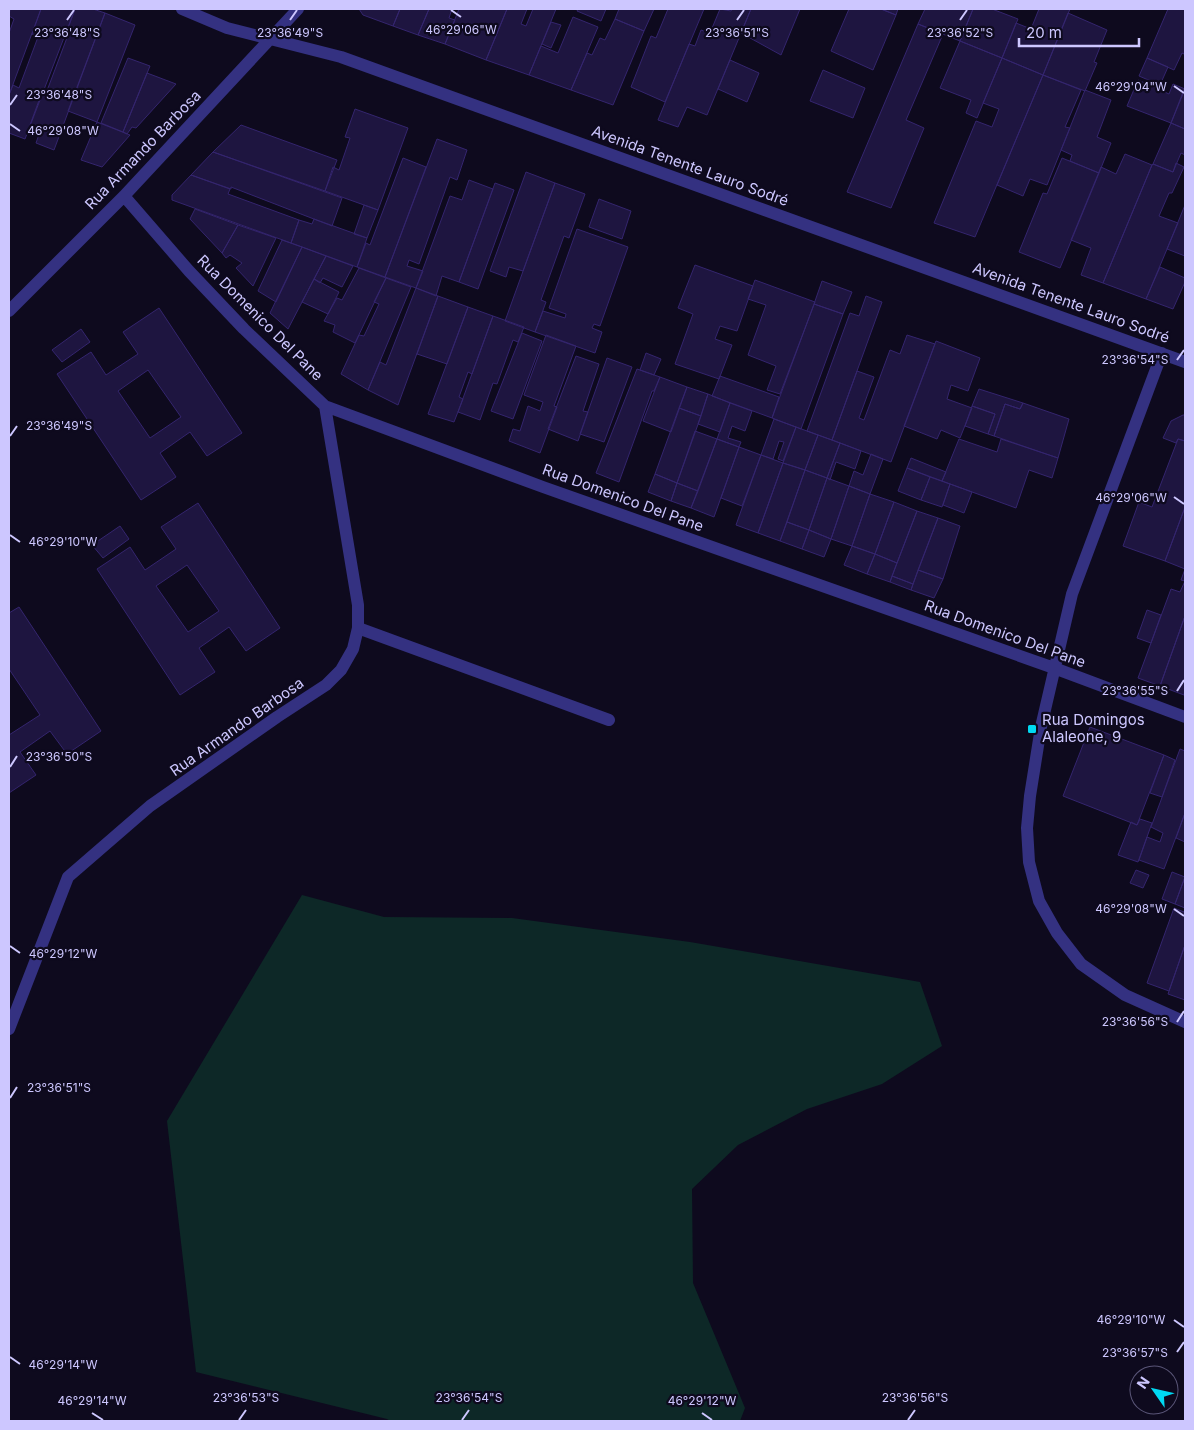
<svg xmlns="http://www.w3.org/2000/svg" width="1194" height="1430" font-family="Inter,sans-serif">
	<style>
		.green { fill: #0d2827 }
		.building { fill: #1e1540; stroke: #34256e; fill-rule: evenodd }
		.lines { fill: none; stroke-linecap: round; stroke-linejoin: round }
		.service { stroke: #343181; stroke-width: 12 }
		.minor { stroke: #343181; stroke-width: 12 }
		.ticks { fill: none; stroke: #cdc7ff; stroke-width: 2 }
		.poi-dot { fill: #00d9f2; stroke: #0e0a1e; stroke-width: 2 }
		.labels { text-anchor: middle; stroke-width: 4.5; stroke-linejoin: round; paint-order: stroke }
		.street-label { font-size: 15px; fill: #cdc7ff; stroke: #0e0a1e }
		.poi-label { font-size: 15px; fill: #cdc7ff; stroke: #0e0a1e; text-anchor: start }
		.ticks-label { font-size: 12px; text-anchor: middle; fill: #cdc7ff; stroke: #0e0a1e; stroke-width: 4.5; stroke-linejoin: round; paint-order: stroke }
	</style>
	<rect width="100%" height="100%" fill="#0e0a1e"/>
	<!-- green -->
	<path class="green" d="M302,895l82,22 128,1 178,24 230,40 22,64 -60,38 -75,25 -69,36 -46,44 1,94 52,125 -5,13h-350l-3,-2 -191,-47 -29,-251z"/>
	<!-- building -->
	<path class="building" d="M10,9h31l-32,86v-62l5,-14 -5,-3z
		M41,9h34l-50,130 -16,-6v-38l4,-10 6,3 19,-51 -6,-3z
		M75,9h18l12,4 -51,137 -18,-7 5,-14 -11,-4 11,-30 4,1 23,-61 -2,-1z
		M359,9h41l-7,17 -30,-11z
		M400,9h29l-11,26 -25,-9z
		M429,9h23l-3,9 6,2 -10,24 -27,-9z
		M459,9h48l-21,51 -41,-16z
		M507,9h20l-6,15 5,2 7,-17h23l-27,66 -43,-15z
		M578,9h28l-5,12 -24,-10z
		M619,9h35l-10,22 -29,-12z
		M668,9h36l-39,93 -34,-15 20,-51 5,2z
		M720,9l11,2 1,-2h19l-44,106 -20,-8 -9,20 -20,-7 31,-76 6,2 6,-16 9,3z
		M751,9h49l-19,46 -40,-22z
		M849,9h32l15,6 -23,55 -42,-19z
		M881,9h17l-2,6z
		M925,9h48l-13,32 -42,-17z
		M973,9h19l26,10 -16,39 -42,-17z
		M1039,9h31l-27,66 -41,-17 14,-35 15,6z
		M1168,9h17v42l-1,3 -2,-1 -8,17 -27,-12z
		M105,13l30,12 -38,97 -29,-11z
		M1068,13l39,17 -13,32 3,1 -12,28 -42,-16z
		M573,17l25,10 -27,63 -42,-15 12,-29 17,7z
		M615,19l29,12 -31,74 -42,-15 16,-37 5,2 8,-17 5,2z
		M551,22l10,3 -10,23 -9,-4z
		M918,24l25,10 -37,86 18,8 -33,80 -44,-16z
		M960,41l42,17 -25,60 -11,-5 5,-13 -31,-12z
		M128,58l22,8 -27,66 -22,-9z
		M1002,58l41,17 -68,162 -41,-14 42,-102 16,6 7,-18 -16,-6z
		M1147,58l21,9 -8,18 -21,-9z
		M730,60l29,13 -12,29 -29,-13z
		M823,70l42,18 -12,30 -43,-17z
		M147,73l29,11 -40,44 -4,-1 -5,7 -4,-2z
		M1043,75l38,15 -16,37 5,1 -23,57 -17,-6 -7,17 -26,-11z
		M1138,80l31,14 4,-10 12,5 -14,34 -44,-17z
		M1185,87v42l-14,-6z
		M1085,90l26,10 -14,37 14,6 -12,30 -29,-12 2,-6 -11,-5z
		M355,109l53,19 -30,82 -53,-19 8,-24 6,3 11,-32 -5,-1z
		M97,122l33,13 -28,32 -21,-7z
		M1171,123l14,6v26l-4,-2 -8,19 -20,-8z
		M241,125l96,35 -12,31 -112,-39z
		M437,139l30,11 -10,30 -7,-3 -31,87 -10,-4 -2,6 16,5 -7,17 -31,-11z
		M213,152l129,46 -10,28 -101,-39v2l-40,-14z
		M1125,154l27,11 -49,118 -22,-8 10,-27 -20,-8 30,-73 15,7z
		M403,158l23,9 -41,110 -28,-10 9,-24 4,2z
		M1062,158l37,15 -39,95 -41,-16 24,-59 4,1z
		M1176,163l8,4 -12,26h-3l-10,23 19,7 -32,76 -43,-16 49,-118 1,-1 20,8z
		M526,172l29,11 -32,88 -14,-4 -3,10 -16,-6z
		M191,175l39,14 -2,5 71,26 -8,23 -119,-43v-5z
		M469,180l24,9 -34,93 -17,-6 -6,20 -20,-8 34,-92 12,4z
		M495,183l19,7 -36,99 -19,-7z
		M555,183l30,11 -16,44 -5,-2 -23,64 5,2 -11,30 -30,-11z
		M599,199l32,12 -9,28 -33,-12z
		M364,205l14,5 -11,28 -13,-4z
		M1185,205v51l-18,-7z
		M195,209l43,16 -16,28 -32,-34z
		M314,219l53,19 -10,29 -66,-24 8,-23 13,4z
		M238,225l38,13 -23,48 -17,-18 6,-5 -12,-8 -4,3 -4,-5z
		M577,229l51,18 -28,79 -6,-2 -2,4 10,4 -7,21 -60,-21 8,-21 22,7 1,-4 -17,-6z
		M282,240l20,7 -26,55 -18,-11z
		M302,247l24,9 -38,73 -18,-16z
		M326,256l27,10 -11,21 -19,-9 -3,5 -6,-4z
		M695,265l58,21 -16,45 -17,-5 -5,13 17,6 -13,34 -44,-15 18,-50 -15,-6z
		M1160,267l25,11v4l-12,27 -27,-10z
		M359,268l27,10 -31,65 -22,-11 2,-7 -11,-4 13,-23 5,2z
		M386,278l25,9 -43,103 -27,-16 18,-39 5,1 15,-32 -5,-2z
		M314,279l25,13 -11,22 -26,-12z
		M755,280l60,22 -35,92 -13,-4 9,-24 -28,-11 18,-50 -18,-6z
		M822,281l30,11 -9,22 -29,-10z
		M416,288l22,8 -40,109 -30,-15 12,-28 6,3z
		M438,296l30,11 -21,57 -30,-10z
		M866,296l16,6 -50,138 -25,-9 43,-118 9,3z
		M814,304l29,10 -42,115 -29,-11z
		M468,307l25,9 -21,58 -4,-2 -9,25 4,2 -9,23 -26,-8z
		M159,308l83,125 -35,23 -17,-24 -30,21 16,24 -35,23 -84,-126 34,-22 15,23 32,-21 -15,-22zM148,370l33,47 -31,21 -32,-47z
		M493,316l31,11 -6,15 -5,-2 -16,44 -4,-1 -13,37 -22,-8z
		M81,329l9,13 -28,20 -10,-12z
		M522,333l20,8 -29,78 -22,-8z
		M546,335l30,11 -22,60 3,1 -17,46 -31,-12 4,-12 7,2 8,-25 12,5 3,-9 -19,-7z
		M907,335l28,9 -44,118 -59,-22 25,-69 17,6 -15,41 5,2 26,-70 10,4z
		M936,341l44,17 -12,33 -17,-6 -4,14 25,9 -12,30 -19,-8 -4,9 -33,-13z
		M646,353l15,6 -7,16 -14,-5z
		M576,356l23,8 -16,47 5,1 -10,29 -30,-12z
		M607,358l25,9 -28,75 -24,-8z
		M637,369l23,8 -6,14h-2l-33,91 -23,-9z
		M720,376l59,21 -7,21 -60,-22z
		M660,377l27,10 -16,45 -28,-11z
		M687,387l21,7 -7,22 -22,-8z
		M979,389l44,14 -3,6 -15,-5 -11,32 -6,-2 7,-20 -23,-8z
		M708,394l22,9 -10,29 -22,-8z
		M730,403l22,8 -7,20 -13,-5 -4,12 13,4 -2,5 -22,-8z
		M1023,403l46,16 -11,39 -64,-22 11,-32 15,5z
		M972,406l23,8 -7,20 -23,-8z
		M679,408l22,8 -24,67 -22,-9z
		M1183,415h2v26l-7,-2 -2,4 -13,-5 8,-17z
		M774,419l22,8 -13,34 -5,-2 6,-17 -5,-1 -6,18 -12,-4z
		M796,427l22,8 -13,35 -22,-7z
		M695,431l22,8 -19,52 -21,-8z
		M818,435l22,8 -13,35 -22,-8z
		M717,439l22,8 -25,70 -23,-9z
		M959,439l38,13 4,-13 57,19 -6,20 -23,-8 -13,38 -74,-27z
		M1178,439l7,2v66l-20,54 -42,-15 16,-44 13,5z
		M840,443l21,8 -6,18 -19,-7 -6,18 -3,-2z
		M739,447l22,8 -19,51 -21,-8z
		M871,454l12,5 -13,35 -21,-8 5,-15 9,4z
		M761,455l22,8 -25,70 -22,-8z
		M911,458l35,14 -4,9 -35,-13z
		M783,463l22,7 -25,71 -22,-8z
		M907,468l23,9 -9,23 -23,-9z
		M805,470l22,8 -18,52 -22,-8z
		M655,474l22,9 -6,18 -23,-9z
		M930,477l20,7 -8,23 -21,-7z
		M827,478l22,8 -18,53 -22,-9z
		M677,483l21,8 -7,17 -20,-7z
		M950,484l22,8 -8,21 -21,-8z
		M849,486l21,8 -18,52 -21,-7z
		M870,494l24,8 -19,52 -23,-8z
		M894,502l23,9 -20,52 -22,-9z
		M198,503l82,125 -34,23 -17,-24 -30,21 16,24 -35,23 -83,-126 33,-22 15,23 31,-21 -15,-22zM187,565l32,46 -31,21 -32,-46z
		M1184,510l1,1v58l-20,-8z
		M917,511l21,7 -25,66 -21,-8z
		M938,518l22,8 -17,53 -25,-9z
		M787,522l22,8 -7,19 -22,-8z
		M120,526l9,13 -26,19 -11,-13z
		M809,530l22,9 -7,18 -22,-8z
		M852,546l23,8 -8,20 -23,-9z
		M875,554l22,9 -7,19 -23,-8z
		M1185,569v47l-25,70 -22,-8 33,-89 9,3 5,-11 -4,-1z
		M918,570l25,9 -9,19 -23,-8z
		M892,576l21,8 -2,6 -21,-8z
		M19,607l82,124 -34,23 -17,-23 -30,21 16,23 -27,18v-58l31,-20 -31,-46v-56z
		M1147,610l14,5 -10,28 -14,-5z
		M1185,616v75l-1,4 -24,-9z
		M1090,727l74,28 -27,70 -74,-29z
		M1180,749l5,2v62l-21,56 -25,-9 8,-23 13,5 3,-9 -12,-6z
		M1164,755l11,5 -13,37 -12,-4z
		M1185,813v29l-9,-4z
		M1140,819l12,4 -14,39 -20,-7 13,-33 6,3z
		M1136,870l13,5 -6,13 -13,-5z
		M1172,872l13,5 -10,27 -13,-5z
		M1185,877v31l-10,-4z
		M1174,908l10,4 1,-3v36l-16,46 -22,-8z
		M1185,945v55l-17,-6z"/>
	<g class="lines">
		<!-- service -->
		<path class="service" d="M358,628l251,92"/>
		<!-- minor -->
		<path class="minor" d="M182,9l45,19 114,29 844,305
			M124,196l65,75 55,58 81,77 218,81 511,181 131,49
			M9,311l115,-115 174,-187
			M1162,353l-90,241 -31,133 -11,69 -3,32 2,34 10,39 18,32 24,31 44,31 60,27
			M9,1029l59,-152 82,-71 127,-89 49,-32 15,-15 12,-21 5,-21v-23l-33,-199"/>
	</g>
	<!-- ticks -->
	<path class="ticks" d="M451,10l10,7M67,20l7,-10M290,20l7,-10M737,20l7,-10M960,20l7,-10M1174,86l10,7M10,105l7,-10M10,124l10,7M1177,360l7,-10M10,436l7,-10M1174,497l10,7M10,535l10,7M1177,691l7,-11M10,767l7,-11M1174,909l10,7M10,946l10,7M1177,1022l7,-11M10,1098l7,-11M1174,1320l10,7M1177,1352l7,-10M10,1357l10,7M92,1413l11,7M702,1413l10,7M239,1420l7,-10M462,1420l7,-10M908,1420l7,-10"/>
	<!-- markers -->
	<rect class="poi-dot" x="1027" y="724" width="10" height="10" rx="2.5"/>
	<g class="labels">
		<!-- street labels -->
		<g class="street-label">
			<text transform="translate(143 150) rotate(-46)" y="5">Rua Armando Barbosa</text>
			<text transform="translate(690 166) rotate(20)" y="5">Avenida Tenente Lauro Sodré</text>
			<text transform="translate(1071 303) rotate(20)" y="5">Avenida Tenente Lauro Sodré</text>
			<text transform="translate(260 318) rotate(45)" y="5">Rua Domenico Del Pane</text>
			<text transform="translate(623 498) rotate(20)" y="5">Rua Domenico Del Pane</text>
			<text transform="translate(1005 634) rotate(20)" y="5">Rua Domenico Del Pane</text>
			<text transform="translate(237 727) rotate(-35)" y="5">Rua Armando Barbosa</text>
		</g>
		<!-- poi labels -->
		<g class="poi-label">
			<text x="1042" y="725">Rua Domingos<tspan x="1042" dy="17">Alaleone, 9</tspan></text>
		</g>
	</g>
	<g class="ticks-label">
		<text x="461" y="34">46°29'06"W</text>
		<text x="290" y="37">23°36'49"S</text>
		<text x="737" y="37">23°36'51"S</text>
		<text x="960" y="37">23°36'52"S</text>
		<text x="67" y="37">23°36'48"S</text>
		<text x="1131" y="91">46°29'04"W</text>
		<text x="59" y="99">23°36'48"S</text>
		<text x="63" y="135">46°29'08"W</text>
		<text x="1135" y="364">23°36'54"S</text>
		<text x="59" y="430">23°36'49"S</text>
		<text x="1131" y="502">46°29'06"W</text>
		<text x="63" y="546">46°29'10"W</text>
		<text x="1135" y="695">23°36'55"S</text>
		<text x="59" y="761">23°36'50"S</text>
		<text x="1131" y="913">46°29'08"W</text>
		<text x="63" y="958">46°29'12"W</text>
		<text x="1135" y="1026">23°36'56"S</text>
		<text x="59" y="1092">23°36'51"S</text>
		<text x="1131" y="1324">46°29'10"W</text>
		<text x="1135" y="1357">23°36'57"S</text>
		<text x="63" y="1369">46°29'14"W</text>
		<text x="246" y="1402">23°36'53"S</text>
		<text x="469" y="1402">23°36'54"S</text>
		<text x="915" y="1402">23°36'56"S</text>
		<text x="92" y="1405">46°29'14"W</text>
		<text x="702" y="1405">46°29'12"W</text>
	</g>
	<!-- border -->
	<rect width="1194" height="1430" fill="none" stroke="#cdc7ff" stroke-width="20"/>
	<!-- north arrow -->
	<g transform="translate(1154 1390) rotate(304)"><circle r="24" fill="#0e0a1e" stroke="#5a5678"/>
	<path d="M0-4L9 19L0 12L-9 19Z" fill="#00d9f2"/>
	<text y="-8" font-size="14" font-weight="bold" text-anchor="middle" fill="#cdc7ff">N</text>
	</g>
	<!-- scale -->
	<path d="M1019 38v8h120v-8" fill="none" stroke="#cdc7ff" stroke-width="2.5"/>
	<text x="1026" y="38" font-size="15" fill="#cdc7ff" stroke="#0e0a1e" stroke-width="4" paint-order="stroke">20 m</text>
</svg>
